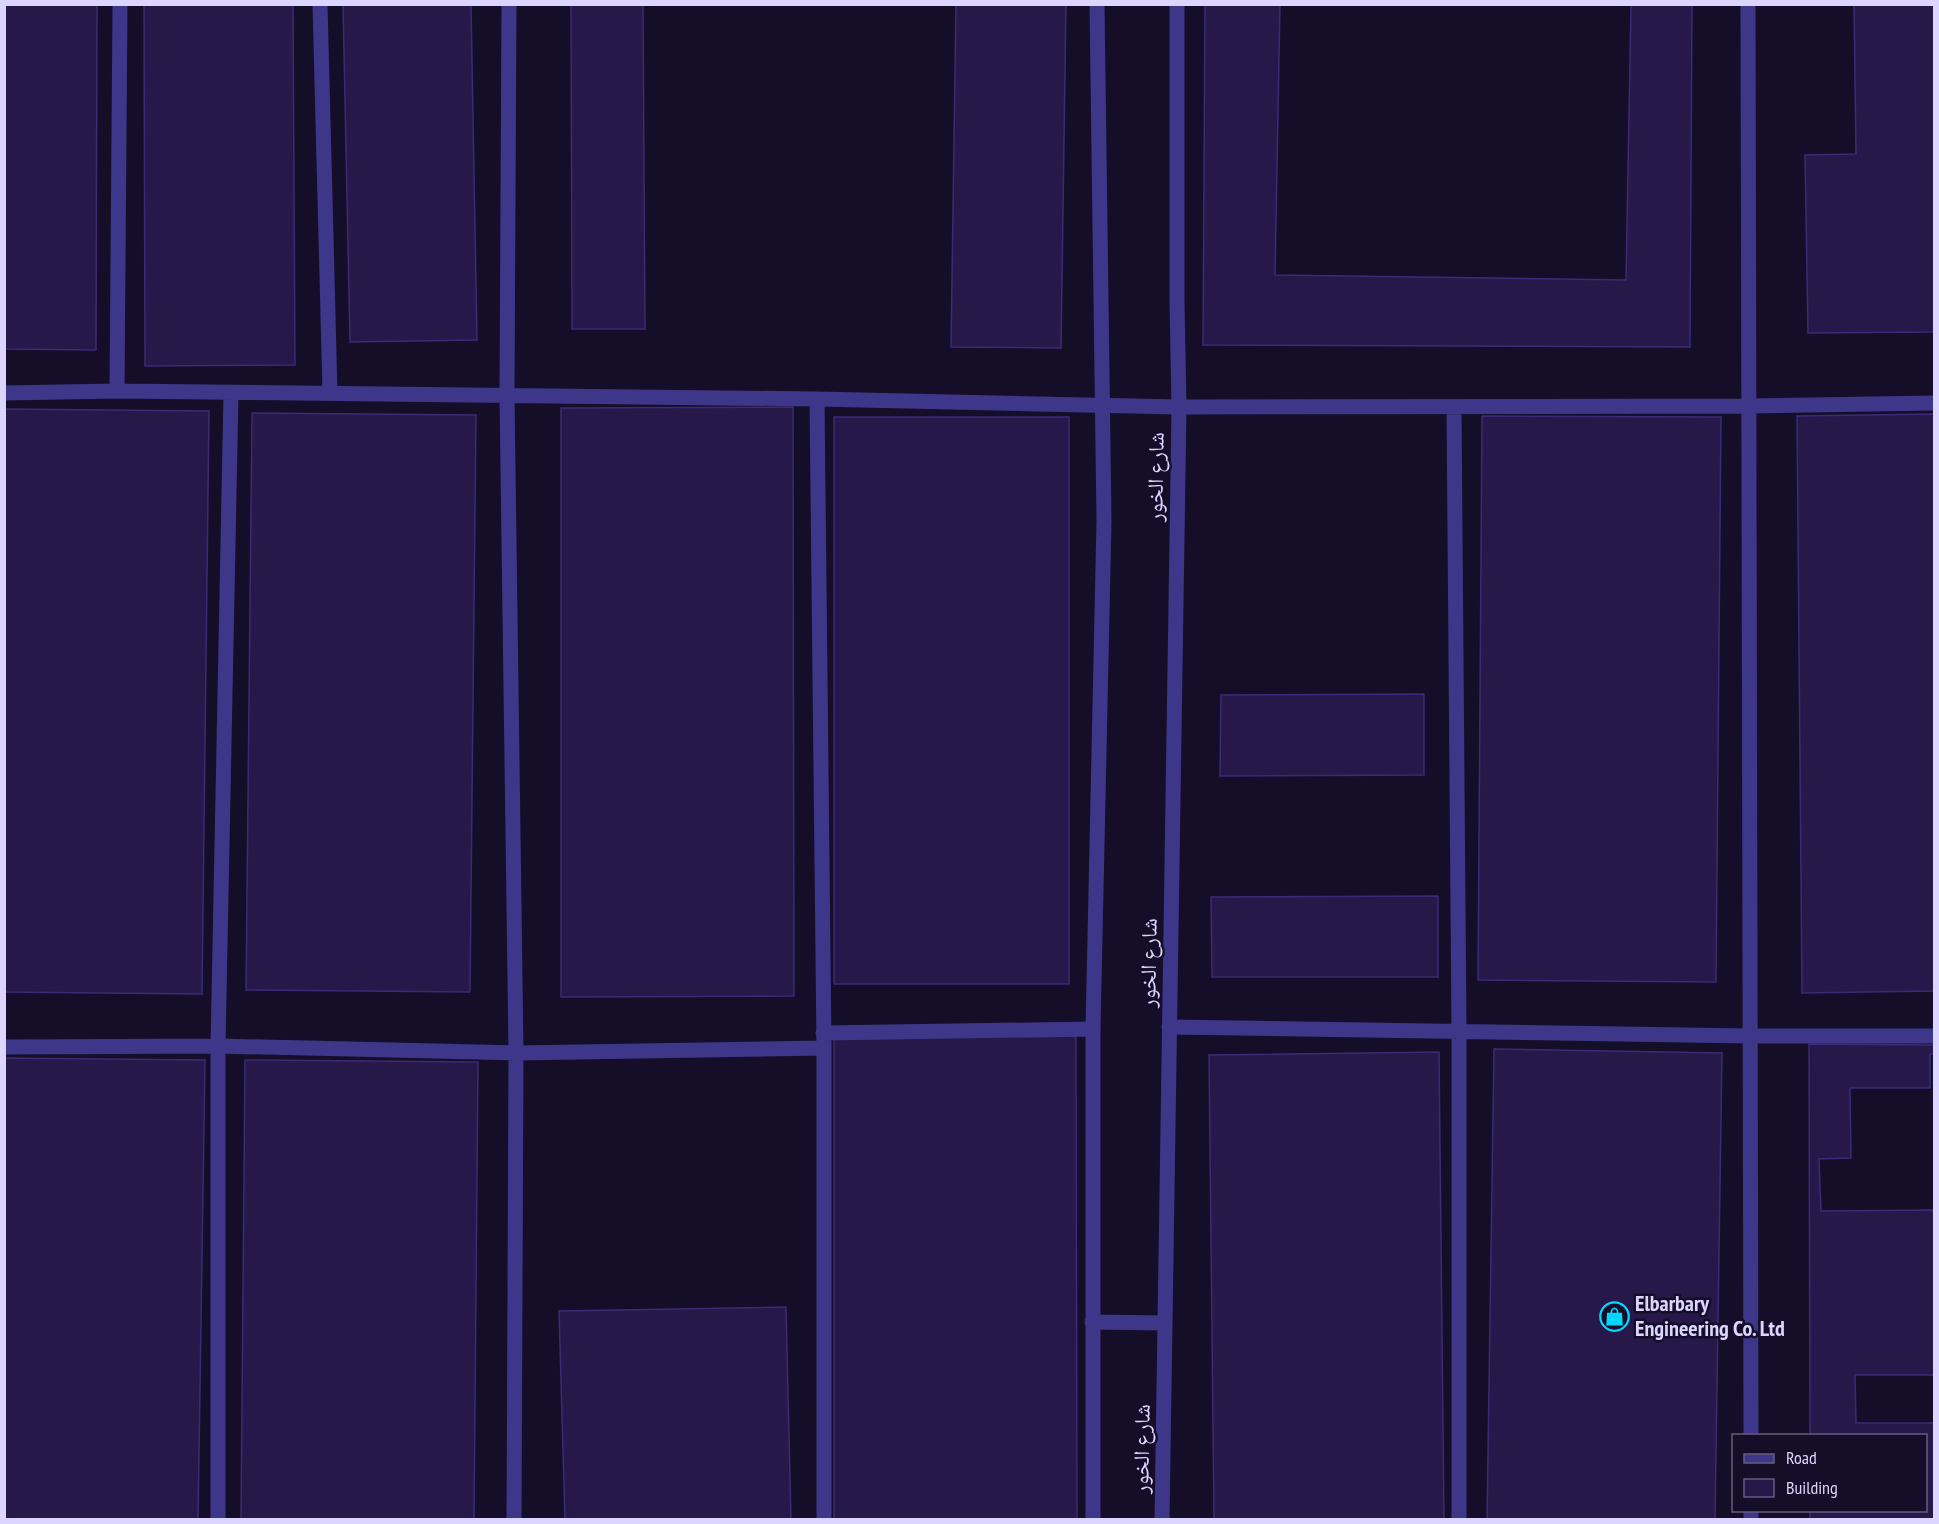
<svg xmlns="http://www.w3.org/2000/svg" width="1939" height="1524" font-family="'PT Sans Narrow','Noto Naskh Arabic',sans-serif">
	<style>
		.building { fill: #26194a; stroke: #3d2a77; stroke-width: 1.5 }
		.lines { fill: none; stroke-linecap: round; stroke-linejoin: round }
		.lane { stroke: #3e3789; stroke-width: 15 }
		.street { stroke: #3e3789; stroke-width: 15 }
		.labels { text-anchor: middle; stroke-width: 5; stroke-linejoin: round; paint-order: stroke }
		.street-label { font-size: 22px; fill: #dcd5ff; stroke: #140e28 }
		.poi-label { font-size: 22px; font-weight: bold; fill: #dcd5ff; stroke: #140e28; text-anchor: start }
	</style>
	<rect width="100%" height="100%" fill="#140e28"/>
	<!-- building -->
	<path class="building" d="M4,4h93l-1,346 -92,-1z
		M144,4h149l2,361 -150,1z
		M343,4h128l6,336 -127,2z
		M571,4h72l2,325h-73z
		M956,4h110l-5,344 -110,-1z
		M1205,4h75l-5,271 351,5 5,-276h61l-2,343 -487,-2z
		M1854,4h80v328l-126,1 -3,-178 51,-1z
		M793,407l1,589 -233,1v-589z
		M4,409l205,2 -7,583 -198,-2z
		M252,413l224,2 -6,577 -224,-2z
		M1934,414v577l-132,2 -5,-577z
		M1482,416l239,1 -5,565 -238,-2z
		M834,417h235v567h-235z
		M1424,694v81l-204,1 1,-81z
		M1438,896v81h-226l-1,-80z
		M1076,1036l1,484h-243v-483z
		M1809,1044l125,1v9h-4v34h-80l1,70 -32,1 2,52 113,-1v165h-79l1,48h78v97h-124v-10h116v-74h-116z
		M1494,1049l228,4 -7,467h-228z
		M1439,1052l5,468h-230l-5,-465z
		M4,1058l201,2 -7,460h-194z
		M245,1060l233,2 -4,458h-233z
		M786,1307l5,213h-226l-6,-209z"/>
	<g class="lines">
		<!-- lane -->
		<path class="lane" d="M320,4l10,389
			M509,4l-2,391 9,658 -2,467
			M1748,4l3,1432
			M117,391l3,-387
			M4,393l113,-2 700,8 362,8 570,-1 185,-3
			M817,399l7,649v472
			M1454,407l5,625v488
			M1169,1027l581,9h184
			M823,1033l270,-4
			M4,1047l214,-1 298,7 308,-5
			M1751,1510v10
			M218,1520v-474l13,-653"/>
		<!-- street -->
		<path class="street" d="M1092,1322l73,1
			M1093,1520v-491l11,-508 -7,-517
			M1162,1520l17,-1113 -2,-105v-298"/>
	</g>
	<!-- icons -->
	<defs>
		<symbol id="shop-ring" viewBox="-11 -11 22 22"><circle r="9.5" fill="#140e28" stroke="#01d7ff" stroke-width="1.5"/><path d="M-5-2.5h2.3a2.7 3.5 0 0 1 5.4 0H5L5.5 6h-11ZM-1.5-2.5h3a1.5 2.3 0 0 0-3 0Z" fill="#01d7ff"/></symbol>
	</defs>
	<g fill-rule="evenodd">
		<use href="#shop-ring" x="1598" y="1300" width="33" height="33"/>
	</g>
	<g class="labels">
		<!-- street labels -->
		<g class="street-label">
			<text transform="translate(1155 477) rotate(-89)" y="8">شارع الخور</text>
			<text transform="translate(1148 963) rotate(-89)" y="8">شارع الخور</text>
			<text transform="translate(1141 1449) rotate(-89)" y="8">شارع الخور</text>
		</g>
		<!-- poi labels -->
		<g class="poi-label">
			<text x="1635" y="1311">Elbarbary<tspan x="1635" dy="25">Engineering Co. Ltd</tspan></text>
		</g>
	</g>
	<!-- border -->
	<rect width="1939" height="1524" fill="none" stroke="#dcd5ff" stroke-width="12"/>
	<!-- legend -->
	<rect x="1732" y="1434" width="195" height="78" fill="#140e28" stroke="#645e7e" stroke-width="1.5"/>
	<rect x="1744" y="1454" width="30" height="9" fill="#3e3789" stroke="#645e7e" stroke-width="1.5"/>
	<text x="1786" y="1464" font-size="18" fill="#dcd5ff">Road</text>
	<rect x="1744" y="1479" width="30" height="18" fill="#26194a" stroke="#645e7e" stroke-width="1.5"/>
	<text x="1786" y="1494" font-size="18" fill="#dcd5ff">Building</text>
</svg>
